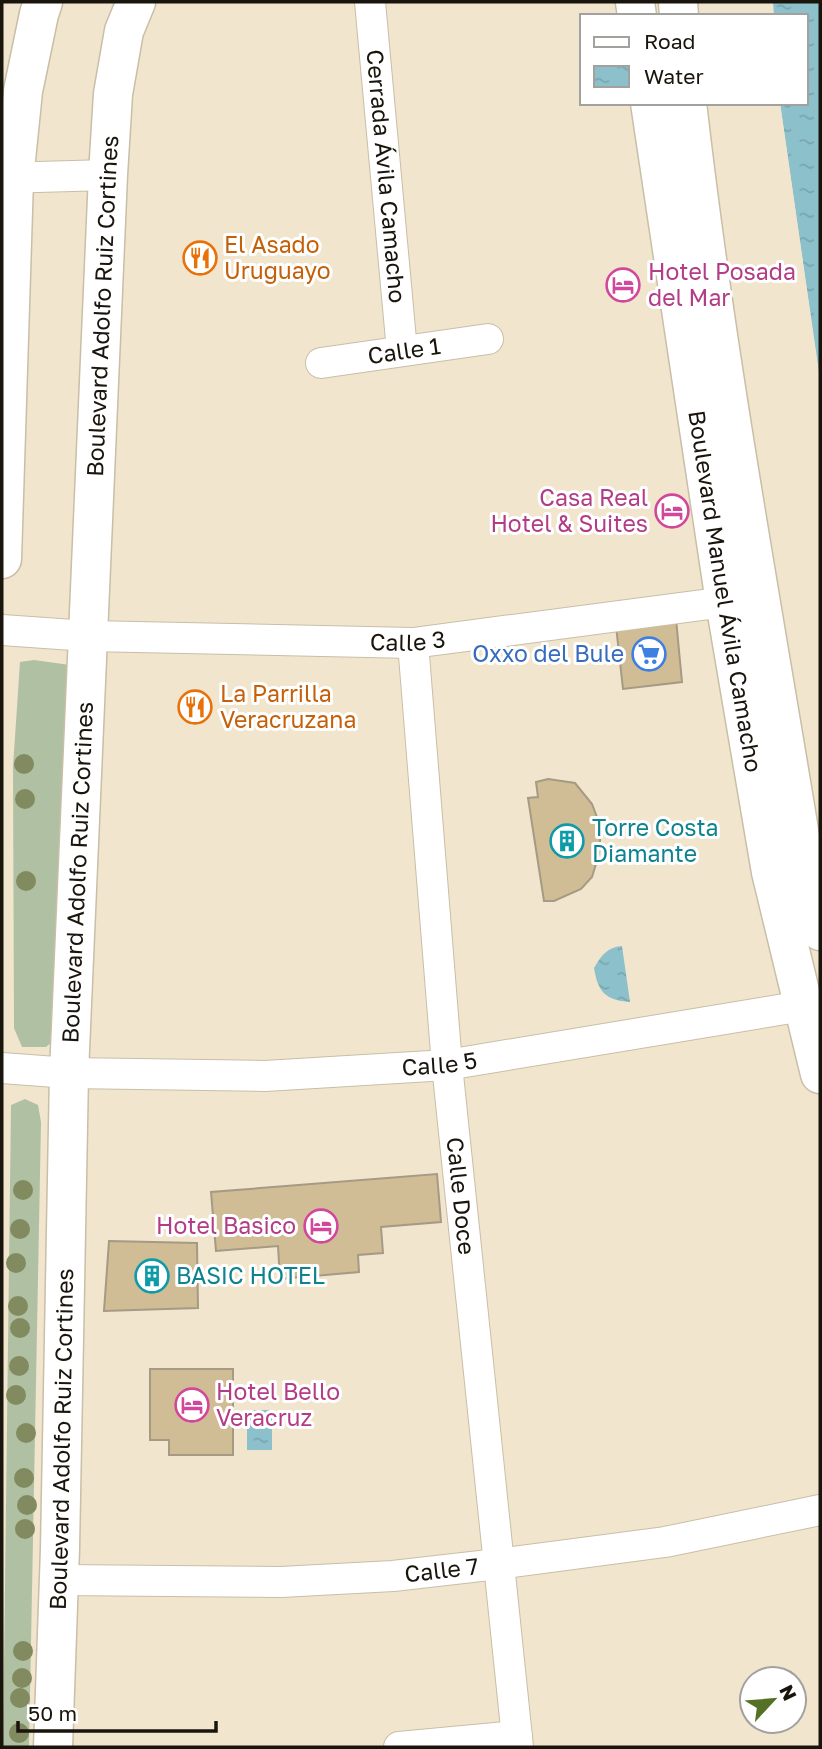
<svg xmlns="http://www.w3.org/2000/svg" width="822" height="1749" font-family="'Golos Text',sans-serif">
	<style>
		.grass { fill: #b0c0a3 }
		.water { fill: url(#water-ripples) }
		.pier { fill: #f1e5ce }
		.building { fill: #d1bd95; stroke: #a59a84; stroke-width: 2 }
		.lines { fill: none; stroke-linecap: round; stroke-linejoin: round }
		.minor-casing { stroke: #c9bea7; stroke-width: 32 }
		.secondary-casing { stroke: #c9bea7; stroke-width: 41 }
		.primary-casing { stroke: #c9bea7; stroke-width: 41 }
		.minor { stroke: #fff; stroke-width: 30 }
		.secondary { stroke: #fff; stroke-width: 38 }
		.primary { stroke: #fff; stroke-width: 38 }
		.tree { fill: #828a60 }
		.labels { text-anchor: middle; stroke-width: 6; stroke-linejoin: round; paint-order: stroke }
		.street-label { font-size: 23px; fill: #19140c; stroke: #fff }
		.food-label { font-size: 23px; fill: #c56008; stroke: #fff; text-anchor: start }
		.hotel-label { font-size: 23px; fill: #b23c85; stroke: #fff; text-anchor: start }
		.shop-label { font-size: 23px; fill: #366cbe; stroke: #fff; text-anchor: end }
		.culture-label { font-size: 23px; fill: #0d838f; stroke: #fff; text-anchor: start }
	</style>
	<defs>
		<pattern id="water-ripples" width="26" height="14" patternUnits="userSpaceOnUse" patternTransform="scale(1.75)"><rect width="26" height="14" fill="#8cc1cc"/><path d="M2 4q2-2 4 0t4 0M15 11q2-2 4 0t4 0" fill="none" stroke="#78a5ae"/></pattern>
	</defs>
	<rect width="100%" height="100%" fill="#f1e5ce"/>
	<!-- grass -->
	<path class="grass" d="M34,660l36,5 -18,377 -6,5h-24l-8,-19 -1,-261 7,-105z
		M25,1099l13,6 3,17 -12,625h-26l8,-642z"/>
	<!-- water -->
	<path class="water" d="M773,2h47v377l-40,-276h26v-87h-32z
		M622,946l8,56c-25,-2 -32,-10 -36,-34 7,-12 13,-21 28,-22z
		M247,1410h25v40h-25z"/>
	<!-- pier -->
	<path class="pier" d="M776,103h4l40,279 -3,-3z"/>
	<!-- building -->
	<path class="building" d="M676,619l6,63 -59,7 -7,-63z
		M548,779l27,4 17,21 9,24 -2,26 -7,23 -11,12 -27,12h-10l-16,-103 10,-1 -2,-15z
		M437,1174l4,48 -60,5 2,26 -25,2 1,17 -79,7 -2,-33 -62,5 -5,-59z
		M109,1241l88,2 1,65 -94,3z
		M150,1369h83v86h-64v-15h-19z"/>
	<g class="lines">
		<defs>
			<g id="minor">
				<path id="s1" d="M370,2l32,349"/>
				<path d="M2,178l106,-3"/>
				<path id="s2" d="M321,363l167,-24"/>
				<path id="s3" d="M2,630l86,6 325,7 312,-41"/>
				<path id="s4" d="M413,643l34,422 71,682"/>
				<path id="s5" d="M2,1068l67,5 196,3 182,-11 356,-59"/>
				<path id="s6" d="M59,1580l222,2 112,-6 105,-12 167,-22 155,-32"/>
				<path d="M399,1747l118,-11"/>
			</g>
			<g id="secondary">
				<path d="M635,2l2,14"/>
				<path d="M678,2l1,14"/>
				<path id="s7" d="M650,103l75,499 46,270 49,202"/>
				<path d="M687,103c29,254 76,506 117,758l16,70"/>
			</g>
			<g id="primary">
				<path d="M2,559l12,-380 9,-88 16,-77 4,-12"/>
				<path id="s8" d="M53,1747l7,-198 9,-476 39,-898 5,-81 11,-63 12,-29"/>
			</g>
		</defs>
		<!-- minor casing -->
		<use href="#minor" class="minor-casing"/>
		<!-- secondary casing -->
		<use href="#secondary" class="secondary-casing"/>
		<!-- primary casing -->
		<use href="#primary" class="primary-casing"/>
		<!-- minor -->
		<use href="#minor" class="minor"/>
		<!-- secondary -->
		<use href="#secondary" class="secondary"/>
		<!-- primary -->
		<use href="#primary" class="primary"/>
	</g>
	<!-- trees -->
	<g class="tree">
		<circle cx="24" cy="764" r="10"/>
		<circle cx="25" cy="799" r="10"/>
		<circle cx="26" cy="881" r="10"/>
		<circle cx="23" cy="1190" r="10"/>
		<circle cx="20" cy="1229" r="10"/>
		<circle cx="16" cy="1263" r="10"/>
		<circle cx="18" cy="1306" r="10"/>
		<circle cx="20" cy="1328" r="10"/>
		<circle cx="19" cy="1366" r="10"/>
		<circle cx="16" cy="1395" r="10"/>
		<circle cx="26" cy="1433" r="10"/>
		<circle cx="24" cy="1478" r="10"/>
		<circle cx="27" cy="1505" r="10"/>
		<circle cx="25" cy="1529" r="10"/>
		<circle cx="23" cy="1651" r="10"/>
		<circle cx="22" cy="1678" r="10"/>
		<circle cx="20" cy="1698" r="10"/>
		<circle cx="19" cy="1733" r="10"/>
	</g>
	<!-- icons -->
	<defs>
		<symbol id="restaurant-ring" viewBox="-11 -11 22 22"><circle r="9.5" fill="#fff" stroke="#e8710a" stroke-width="1.5"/><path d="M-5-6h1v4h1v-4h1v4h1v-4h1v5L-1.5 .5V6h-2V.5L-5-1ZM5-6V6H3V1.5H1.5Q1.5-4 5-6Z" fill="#e8710a"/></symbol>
		<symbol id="hotel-ring" viewBox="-11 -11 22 22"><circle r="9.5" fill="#fff" stroke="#d1479c" stroke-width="1.5"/><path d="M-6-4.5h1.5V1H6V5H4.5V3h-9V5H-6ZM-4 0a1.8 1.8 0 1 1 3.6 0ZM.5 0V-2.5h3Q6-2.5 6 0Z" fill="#d1479c"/></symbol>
		<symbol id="supermarket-ring" viewBox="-11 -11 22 22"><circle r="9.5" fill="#fff" stroke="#3f7fe0" stroke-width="1.5"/><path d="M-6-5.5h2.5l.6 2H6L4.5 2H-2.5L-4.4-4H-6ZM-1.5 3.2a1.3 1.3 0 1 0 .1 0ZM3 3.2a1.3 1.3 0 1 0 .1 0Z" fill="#3f7fe0"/></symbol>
		<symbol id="building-ring" viewBox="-11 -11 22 22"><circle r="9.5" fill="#fff" stroke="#0f9aa8" stroke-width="1.5"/><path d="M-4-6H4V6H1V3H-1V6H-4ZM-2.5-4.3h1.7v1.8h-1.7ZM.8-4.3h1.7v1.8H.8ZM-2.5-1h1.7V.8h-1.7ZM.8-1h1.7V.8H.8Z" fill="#0f9aa8"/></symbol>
	</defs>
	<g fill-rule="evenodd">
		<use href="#restaurant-ring" x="181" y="239" width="38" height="38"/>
		<use href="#hotel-ring" x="604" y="266" width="38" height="38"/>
		<use href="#hotel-ring" x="653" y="492" width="38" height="38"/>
		<use href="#supermarket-ring" x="630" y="635" width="38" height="38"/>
		<use href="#restaurant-ring" x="176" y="688" width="38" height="38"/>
		<use href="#building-ring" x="548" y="822" width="38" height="38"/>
		<use href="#hotel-ring" x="302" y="1207" width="38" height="38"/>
		<use href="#building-ring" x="133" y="1257" width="38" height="38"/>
		<use href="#hotel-ring" x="173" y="1386" width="38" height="38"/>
	</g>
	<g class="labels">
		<!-- street labels -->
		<g class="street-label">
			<text dy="8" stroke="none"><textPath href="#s1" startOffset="175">Cerrada Ávila Camacho</textPath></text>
			<text dy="8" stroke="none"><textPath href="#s8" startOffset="1442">Boulevard Adolfo Ruiz Cortines</textPath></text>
			<text dy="8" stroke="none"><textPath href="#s2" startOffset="84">Calle 1</textPath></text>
			<text dy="8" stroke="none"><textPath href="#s7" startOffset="494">Boulevard Manuel Ávila Camacho</textPath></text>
			<text dy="8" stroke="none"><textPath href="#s3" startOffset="406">Calle 3</textPath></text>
			<text dy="8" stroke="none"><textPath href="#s8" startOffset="875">Boulevard Adolfo Ruiz Cortines</textPath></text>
			<text dy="8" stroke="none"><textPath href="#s5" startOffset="438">Calle 5</textPath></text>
			<text dy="8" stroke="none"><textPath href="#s4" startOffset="555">Calle Doce</textPath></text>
			<text dy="8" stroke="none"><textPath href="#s8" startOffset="308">Boulevard Adolfo Ruiz Cortines</textPath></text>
			<text dy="8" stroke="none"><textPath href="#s6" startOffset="383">Calle 7</textPath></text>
		</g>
		<!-- food labels -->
		<g class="food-label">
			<text x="224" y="253">El Asado<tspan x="224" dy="26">Uruguayo</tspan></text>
			<text x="220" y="702">La Parrilla<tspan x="220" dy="26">Veracruzana</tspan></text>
		</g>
		<!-- hotel labels -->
		<g class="hotel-label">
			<text x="648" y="280">Hotel Posada<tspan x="648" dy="26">del Mar</tspan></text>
			<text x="648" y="506" text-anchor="end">Casa Real<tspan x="648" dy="26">Hotel &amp; Suites</tspan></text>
			<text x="296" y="1234" text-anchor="end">Hotel Basico</text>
			<text x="216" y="1400">Hotel Bello<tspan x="216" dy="26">Veracruz</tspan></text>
		</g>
		<!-- shop labels -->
		<g class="shop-label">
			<text x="624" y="662">Oxxo del Bule</text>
		</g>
		<!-- culture labels -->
		<g class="culture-label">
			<text x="592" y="836">Torre Costa<tspan x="592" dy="26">Diamante</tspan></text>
			<text x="176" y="1284">BASIC HOTEL</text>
		</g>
	</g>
	<!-- border -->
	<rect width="822" height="1749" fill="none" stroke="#19140c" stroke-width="7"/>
	<!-- legend -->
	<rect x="580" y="14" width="228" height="91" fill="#ffffff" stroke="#a3a19e" stroke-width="2"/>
	<rect x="594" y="37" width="35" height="10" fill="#ffffff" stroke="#a3a19e" stroke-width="2"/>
	<text x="644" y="49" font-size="21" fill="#19140c">Road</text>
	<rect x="594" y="66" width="35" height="21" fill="url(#water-ripples)" stroke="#a3a19e" stroke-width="2"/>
	<text x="644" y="84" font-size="21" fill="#19140c">Water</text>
	<!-- north arrow -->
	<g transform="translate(773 1700) rotate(64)"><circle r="33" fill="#ffffff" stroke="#a3a19e" stroke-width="2"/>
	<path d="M0-5L12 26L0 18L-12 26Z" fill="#557126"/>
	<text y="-10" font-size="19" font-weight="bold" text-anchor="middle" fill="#19140c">N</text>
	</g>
	<!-- scale -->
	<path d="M18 1721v10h198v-10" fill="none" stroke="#19140c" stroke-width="3.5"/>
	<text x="28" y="1721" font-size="21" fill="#19140c" stroke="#ffffff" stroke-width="5" paint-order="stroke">50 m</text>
</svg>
